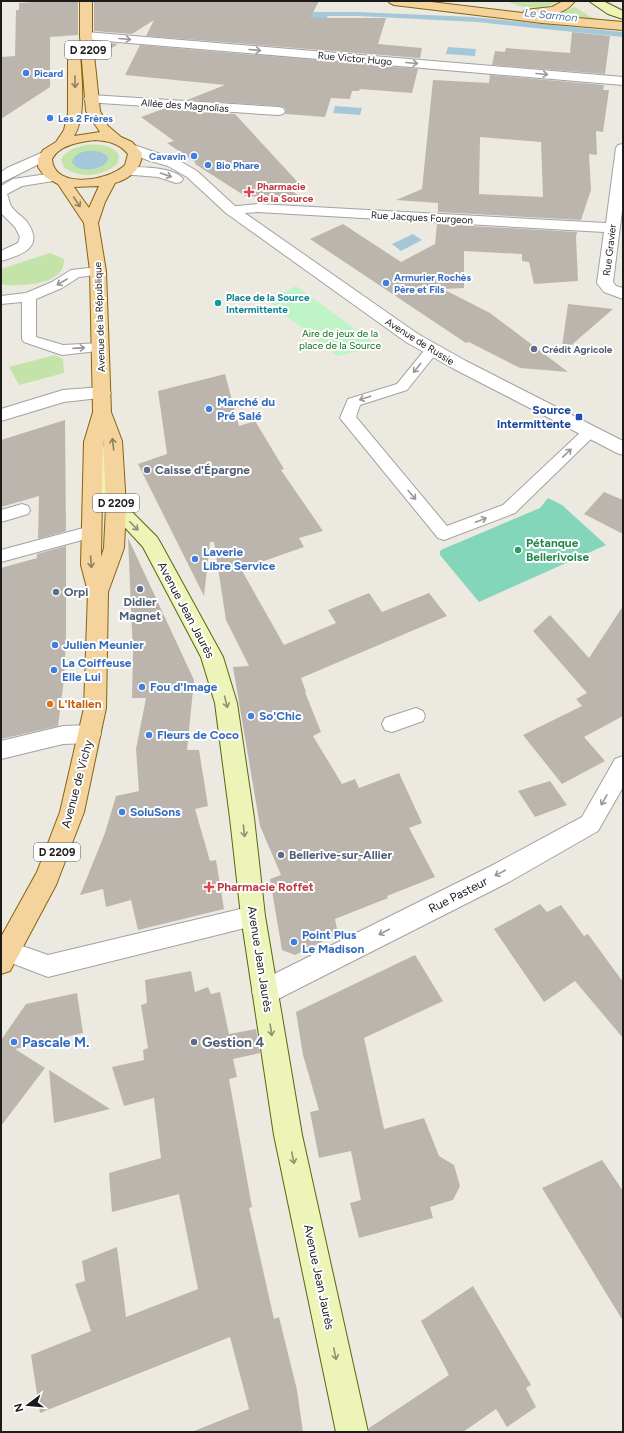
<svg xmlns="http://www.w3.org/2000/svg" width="624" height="1433" font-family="Figtree,sans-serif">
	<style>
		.grass { fill: #c3e3a9 }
		.park { fill: #bff4c6 }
		.pitch { fill: #83d6ba }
		.water { fill: #a4c8d7 }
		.building { fill: #bcb5ae; fill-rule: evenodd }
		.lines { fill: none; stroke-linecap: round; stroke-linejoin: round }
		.service-casing { stroke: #a2a2a2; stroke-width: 2 }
		.minor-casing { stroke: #a2a2a2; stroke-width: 2 }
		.tertiary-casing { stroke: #a2a2a2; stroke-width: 2 }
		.secondary-casing { stroke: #58670c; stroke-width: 2 }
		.primary-casing { stroke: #87640b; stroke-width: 2 }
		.service { fill: #fff; fill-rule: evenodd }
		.minor { fill: #fff; fill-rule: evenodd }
		.tertiary { fill: #fff; fill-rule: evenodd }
		.secondary { fill: #edf4b7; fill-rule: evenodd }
		.primary { fill: #f4d39d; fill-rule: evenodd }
		.oneway { stroke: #989898 }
		.oneway2 { stroke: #928062 }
		.oneway3 { stroke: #8e9271 }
		.shop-dot { fill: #3f7fe0; stroke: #fff; stroke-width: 1.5 }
		.health-dot { fill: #e0444e; stroke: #fff; stroke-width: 1.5 }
		.culture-dot { fill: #0f9aa8; stroke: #fff; stroke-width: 1.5 }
		.service-dot { fill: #5c6f8a; stroke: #fff; stroke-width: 1.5 }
		.transit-dot { fill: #1a4fb4; stroke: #fff; stroke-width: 1.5 }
		.leisure-dot { fill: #2e9e5b; stroke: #fff; stroke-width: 1.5 }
		.food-dot { fill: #e8710a; stroke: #fff; stroke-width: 1.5 }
		.labels { text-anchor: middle; stroke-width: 4; stroke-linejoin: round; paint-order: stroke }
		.far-street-label { font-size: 10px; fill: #1b1b1b; stroke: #fff }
		.far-shop-label { font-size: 10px; font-weight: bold; fill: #366cbe; stroke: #fff; text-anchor: start }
		.far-health-label { font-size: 10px; font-weight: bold; fill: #be3a42; stroke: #fff; text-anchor: start }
		.far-culture-label { font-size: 10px; font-weight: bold; fill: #0d838f; stroke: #fff; text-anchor: start }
		.far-park-label { font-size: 10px; fill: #136f1f; stroke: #fff }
		.far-service-label { font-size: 10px; font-weight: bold; fill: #4e5e75; stroke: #fff; text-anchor: start }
		.far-water-label { font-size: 11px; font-style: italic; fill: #4f74a2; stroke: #fff }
		.shield { fill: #fff; stroke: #5f5f5f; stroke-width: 1 }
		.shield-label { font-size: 11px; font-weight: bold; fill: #1b1b1b }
		.shop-label { font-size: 12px; font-weight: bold; fill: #366cbe; stroke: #fff; text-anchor: start }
		.transit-label { font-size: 12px; font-weight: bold; fill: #164399; stroke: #fff; text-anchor: end }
		.service-label { font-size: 12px; font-weight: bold; fill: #4e5e75; stroke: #fff; text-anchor: start }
		.leisure-label { font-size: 12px; font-weight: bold; fill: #27864d; stroke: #fff; text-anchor: start }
		.street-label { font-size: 12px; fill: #1b1b1b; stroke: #fff }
		.food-label { font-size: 12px; font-weight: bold; fill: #c56008; stroke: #fff; text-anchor: start }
		.health-label { font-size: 12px; font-weight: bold; fill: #be3a42; stroke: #fff; text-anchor: start }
		.near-shop-label { font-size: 14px; font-weight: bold; fill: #366cbe; stroke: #fff; text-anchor: start }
		.near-service-label { font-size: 14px; font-weight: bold; fill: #4e5e75; stroke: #fff; text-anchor: start }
	</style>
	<rect width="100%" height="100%" fill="#ece9e1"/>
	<!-- grass -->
	<path class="grass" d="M507,1h51c-14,10 -37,8 -51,0z
		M575,7l14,9 14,5 -56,-5z
		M85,145c12,-1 26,-1 34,10l-1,8c-14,14 -40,16 -54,4l-3,-7 2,-4 9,-7z
		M50,253l14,6c1,22 -27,25 -44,26 -6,0 -13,1 -19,-1v-15z
		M55,355l8,4 1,14 -45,12 -10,-18z"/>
	<!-- park -->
	<path class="park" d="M296,286l83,60 -42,10 -69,-55z"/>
	<!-- pitch -->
	<path class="pitch" d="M548,498l14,7 44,40 -127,57 -39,-47v-4l3,-2 97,-41z"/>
	<!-- water -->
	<path class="water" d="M192,1l110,11h56l114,5 151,15v5l-146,-15 -119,-6h-31l1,3c-46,-2 -91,-10 -136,-18z
		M448,47l28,2 -1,7 -29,-2z
		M335,106l27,2 -2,7 -27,-2z
		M87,151c8,-1 15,0 21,6l-1,5c-9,9 -27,11 -35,1 1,-8 8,-11 15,-12z
		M413,234l9,6 -21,11 -9,-7z"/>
	<!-- building -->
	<path class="building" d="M48,1h30v34l-28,2v50l-49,32v-62l14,-1 1,-46h3v-7z
		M94,1h225l-9,17h76l-8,26 44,4 -2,10 -274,-22 8,-16 -22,14 -38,-3z
		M572,32l38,4 -5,38 -113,-9 3,-14 10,1 1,-4 64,5z
		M103,42l15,2 -16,10z
		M140,45l278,24 -6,24 -52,-4 -1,2h-7l-2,8 -19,-1 -6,19 -40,-3 1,-4 -2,-3 -6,-1 -91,-6 38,-15 -100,-10z
		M490,75l114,10 -1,5h6l-6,42 -7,-1 1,24 -8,-1 2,36 -10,30 -143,-8v-9l-42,-3 26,-11 11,-109 56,3zM480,137l61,5 2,55 -64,-3z
		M163,109l72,5 70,76h-15l13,8 -58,-2 -50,-32 1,-1 -29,-20 7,-2 -33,-24z
		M343,224l58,38 34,-18 2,-20 140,8 -1,5 2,44 -44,3 -5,-22 -7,-1v-7l-58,-3v37l-21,1 47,24 78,59 -48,-4 -51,-26 -3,1 -156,-104z
		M568,304l45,5 -52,45z
		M225,374l14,52 16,-5 29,48 -3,1 42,61 -24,7 5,9 -63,22 43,76 52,-22 -8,-13 41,-17 13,19 47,-19 18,23 -146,62 5,14h-1l16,40 -8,4 29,48 13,-5 4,9 40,-15 23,50 -13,5 26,49 -48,19 1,2 -53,21 3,15 -43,21 -13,-5 -12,-71 11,-4 -21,-49 -27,-159 16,-1 -23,-46 -12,-78h-4l-6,54 -66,-132 29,-10 -9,-63z
		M65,420l1,111 -28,8 1,-43 -38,11v-67z
		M604,492l19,8v34l-39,-20z
		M128,538l66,142 -7,70h12l9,56 -13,3 15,52 6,-1 8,49 -86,21 -7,-30 -25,7 -3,-18 -23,6 25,-62 11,-37 23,-5 -3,-42 10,-51h-14l1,-44z
		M66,546v95l-2,38 -6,47 -57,13v-171l36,-10v-4z
		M623,606v110l-39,21 21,24 -43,23 -39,-49 59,-29 -6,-7 11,-6 -54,-62 17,-16 39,43z
		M550,781l17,24 -32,12 -17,-26z
		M540,904l7,8 14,-7 23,31 4,-2 35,48v56l-48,-57 -31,21 -50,-73z
		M415,955l28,46 -79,37 20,91 40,-11 15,38 15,9 6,21 -7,14 -23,7 3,11 -74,20 -9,-35 11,-3 -10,-49 -32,7 -9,-46 9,-2 -16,-55 -7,-43z
		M191,971l4,21 13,-5 3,7 9,-2 9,42 27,-5 4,24 -27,6 4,18 -8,2 23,128 -3,1 25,111 5,-2 18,73 6,42h-109v-1l55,-22 -19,-72 -190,76 -9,-58 60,-24 -16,-47 10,-3 -3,-20 35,-14 9,70 72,-28 -19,-95 -67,18 -3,-39 52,-15 -7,-60 -30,8 -12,-39 32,-7 -1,-10 5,-2 -7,-43 6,-2 -2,-23z
		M77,993l6,40 -68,16 30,19 -44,58v-86l25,-36z
		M49,1070l61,39 -56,14z
		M602,1160l21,31v130l-81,-133z
		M473,1286l58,99 -5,3 10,19 -29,20 -11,-18 -33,23h-94v-4l80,-53 -28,-54z"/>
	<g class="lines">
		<defs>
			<path id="service" d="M98,267l5,1 2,3 -2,3 -24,3 -17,11 -26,11v38l27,8 38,-2 5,1 2,3 -2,3 -44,5 -38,-13 -2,-3v-37l-21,2v-8l25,-3 26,-11 19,-12z
				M432,345l5,2 2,3 -32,40 -47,15 -4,12 91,109 56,-21 81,-76 5,-1 5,1 3,4 -82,80 -71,27 -6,-2 -98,-120 8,-19 49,-15 30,-37z
				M22,504l6,2 2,4 -2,4 -27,8v-12z
				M91,526l6,2 2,4 -2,4 -96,26v-12z
				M416,708l7,3 2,5 -2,5 -31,11 -7,-2 -3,-6 3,-6z
				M253,906l8,3 3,7 -3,7 -8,3 -205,51 -47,-18v-16l7,-2 40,14z"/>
			<path id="minor" d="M86,32l537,45v8l-541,-46 -2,-3 2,-3z
				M91,95l187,12 5,1 2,3 -2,3 -5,1 -192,-13 -2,-3 2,-3z
				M623,144v59l-10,79 3,4 7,2v11l-19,-7 -7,-9 7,-51 -346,-20 -27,2 -5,-1 -2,-3 2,-3 32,-3 348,19 10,-75 2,-3z
				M48,150l5,1 2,3 -2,3 -52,26v-11l6,-4z
				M54,173l5,1 2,3 -2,3 -37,6 -15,8c2,4 2,9 4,12 4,6 12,11 16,16 18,25 -5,33 -26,39v-10l17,-8 2,-6 -5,-10 -14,-14v-27l12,-7z
				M102,387l6,2 3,4 -3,4 -44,5 -63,19v-12l62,-19z
				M90,725l8,2 3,7 -3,7 -8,2 -27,1 -62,15v-18l62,-15z
				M623,756v31l-25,44 -89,51 -235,119 -9,4 -9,-4 -4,-9 4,-9 235,-117 91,-49 33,-58z"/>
			<path id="tertiary" d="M131,144l47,16 19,11 39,36 182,127 48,27 157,80v14l-6,-2 -163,-84 -48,-27 -180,-129 -39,-36 -19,-11 -21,-6 -21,-9 -2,-3 2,-3z
				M127,167c14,0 48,0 56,12l-2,3 -5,1 -18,-6 -36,-3 -2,-3 2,-3z"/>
			<path id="secondary" d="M589,1h14l20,10v8l-15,-5z
				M93,436l6,2 3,4 22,62 33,33 3,5 63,115 14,46 17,115 11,98 37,219 66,297h-32l-62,-297 -33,-219 -11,-98 -15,-115 -14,-46 -58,-110 -37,-40 -22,-65 3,-4z"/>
			<path id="primary" d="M80,1h12v35l8,75 8,15 13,11 11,5 10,11c0,16 -13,26 -27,30l-10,19 -7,21 8,48 5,141 11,29 4,66 -2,41 -16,44 -2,116 -22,104 -28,73 -46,86 -9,3v-37l36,-65 23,-60 24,-104 4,-116 -7,-27 3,-123 9,-30 -3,-141 -6,-48 -26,-39 -13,-7 -7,-10v-8l5,-9 13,-8 8,-12 4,-17v-61l2,-3h8l2,3c1,24 7,64 -6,84l26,-4 -14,-21 -6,-75zM95,140c13,1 24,3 33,14l-3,11c-16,16 -71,25 -73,-6 7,-14 28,-17 43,-19zM99,186l-10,22 -15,-21zM103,439l3,68 -2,41 -3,9z
				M388,1h35l100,12 2,-3 27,-3 11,-6h12c-8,11 -19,13 -31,14l79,7v8l-81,-7 -148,-18 -4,-2z"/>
		</defs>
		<!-- service casing -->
		<use href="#service" class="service-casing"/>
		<!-- minor casing -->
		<use href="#minor" class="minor-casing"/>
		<!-- tertiary casing -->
		<use href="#tertiary" class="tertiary-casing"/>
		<!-- secondary casing -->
		<use href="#secondary" class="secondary-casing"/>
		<!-- primary casing -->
		<use href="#primary" class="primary-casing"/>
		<!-- service -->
		<use href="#service" class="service"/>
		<!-- minor -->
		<use href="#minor" class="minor"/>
		<!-- tertiary -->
		<use href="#tertiary" class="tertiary"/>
		<!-- secondary -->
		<use href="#secondary" class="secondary"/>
		<!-- primary -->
		<use href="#primary" class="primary"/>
	</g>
	<!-- one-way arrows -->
	<defs><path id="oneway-shaft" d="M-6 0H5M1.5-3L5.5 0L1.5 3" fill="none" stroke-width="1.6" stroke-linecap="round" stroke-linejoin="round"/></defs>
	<g class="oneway">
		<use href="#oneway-shaft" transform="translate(125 39) rotate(5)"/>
		<use href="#oneway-shaft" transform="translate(255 50) rotate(5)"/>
		<use href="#oneway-shaft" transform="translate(412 63) rotate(5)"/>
		<use href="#oneway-shaft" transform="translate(542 74) rotate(5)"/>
		<use href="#oneway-shaft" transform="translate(166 175) rotate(19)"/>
		<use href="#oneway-shaft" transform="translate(62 282) rotate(150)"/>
		<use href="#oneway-shaft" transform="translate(79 348) rotate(-4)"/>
		<use href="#oneway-shaft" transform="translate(417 368) rotate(129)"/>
		<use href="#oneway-shaft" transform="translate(365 398) rotate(162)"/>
		<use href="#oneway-shaft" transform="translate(567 453) rotate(-44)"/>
		<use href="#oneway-shaft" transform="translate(412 495) rotate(50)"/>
		<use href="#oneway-shaft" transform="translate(481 520) rotate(-21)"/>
		<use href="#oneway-shaft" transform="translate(604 800) rotate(120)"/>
		<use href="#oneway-shaft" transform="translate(500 873) rotate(152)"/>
		<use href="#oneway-shaft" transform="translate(384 932) rotate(153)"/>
	</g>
	<g class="oneway2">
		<use href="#oneway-shaft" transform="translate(75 82) rotate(89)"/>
		<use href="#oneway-shaft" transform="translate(77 202) rotate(56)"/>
		<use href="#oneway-shaft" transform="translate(113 444) rotate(-97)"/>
		<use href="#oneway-shaft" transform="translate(91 562) rotate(86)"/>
	</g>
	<g class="oneway3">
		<use href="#oneway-shaft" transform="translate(134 526) rotate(46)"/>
		<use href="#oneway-shaft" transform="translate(226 702) rotate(76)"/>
		<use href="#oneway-shaft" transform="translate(244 831) rotate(84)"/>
		<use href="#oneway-shaft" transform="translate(271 1030) rotate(81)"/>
		<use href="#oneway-shaft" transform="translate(293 1158) rotate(78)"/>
		<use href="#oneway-shaft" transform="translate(335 1354) rotate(78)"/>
	</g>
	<!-- markers -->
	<g class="shop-dot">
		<circle cx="26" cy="73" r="4"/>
		<circle cx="50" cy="118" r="4"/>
		<circle cx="194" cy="156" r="4"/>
		<circle cx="208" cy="165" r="4"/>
		<circle cx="386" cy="283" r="4"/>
		<circle cx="209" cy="409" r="4"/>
		<circle cx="195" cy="559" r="4"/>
		<circle cx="55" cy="645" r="4"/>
		<circle cx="54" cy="670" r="4"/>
		<circle cx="142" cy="687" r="4"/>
		<circle cx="251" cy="716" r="4"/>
		<circle cx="149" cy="735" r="4"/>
		<circle cx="122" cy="812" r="4"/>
		<circle cx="294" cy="942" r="4"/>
		<circle cx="14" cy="1042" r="4"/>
	</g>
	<g class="health-dot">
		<path d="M247 186h4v4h4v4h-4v4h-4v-4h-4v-4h4z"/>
		<path d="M207 881h4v4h4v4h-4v4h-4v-4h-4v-4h4z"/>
	</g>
	<circle class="culture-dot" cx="218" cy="303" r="4"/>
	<g class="service-dot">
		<circle cx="534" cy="349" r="4"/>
		<circle cx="147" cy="470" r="4"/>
		<circle cx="140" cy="589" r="4"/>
		<circle cx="56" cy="592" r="4"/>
		<circle cx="281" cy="855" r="4"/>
		<circle cx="194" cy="1042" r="4"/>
	</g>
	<rect class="transit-dot" x="575" y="413" width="8" height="8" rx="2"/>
	<circle class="leisure-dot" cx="518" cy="550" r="4"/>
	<circle class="food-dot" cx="50" cy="704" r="4"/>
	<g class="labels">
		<!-- far-street labels -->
		<g class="far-street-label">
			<text transform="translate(355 58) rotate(5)" y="4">Rue Victor Hugo</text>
			<text transform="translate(185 105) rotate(4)" y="4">Allée des Magnolias</text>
			<text transform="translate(422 217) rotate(3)" y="4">Rue Jacques Fourgeon</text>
			<text transform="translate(609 250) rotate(-83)" y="4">Rue Gravier</text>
			<text transform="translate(99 317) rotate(-92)" y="4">Avenue de la République</text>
			<text transform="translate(420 341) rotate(32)" y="4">Avenue de Russie</text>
		</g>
		<!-- far-shop labels -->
		<g class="far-shop-label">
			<text x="34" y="77">Picard</text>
			<text x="58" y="122">Les 2 Frères</text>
			<text x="186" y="160" text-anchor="end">Cavavin</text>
			<text x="216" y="169">Bio Phare</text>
			<text x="394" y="281">Armurier Rochès<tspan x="394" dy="12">Père et Fils</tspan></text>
		</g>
		<!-- far-health labels -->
		<g class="far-health-label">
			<text x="257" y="190">Pharmacie<tspan x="257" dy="12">de la Source</tspan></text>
		</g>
		<!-- far-culture labels -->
		<g class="far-culture-label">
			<text x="226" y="301">Place de la Source<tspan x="226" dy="12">Intermittente</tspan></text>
		</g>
		<!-- far-park labels -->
		<g class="far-park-label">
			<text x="340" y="337">Aire de jeux de la<tspan x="340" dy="12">place de la Source</tspan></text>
		</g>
		<!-- far-service labels -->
		<g class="far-service-label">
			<text x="542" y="353">Crédit Agricole</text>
		</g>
		<!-- far-water labels -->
		<g class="far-water-label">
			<text transform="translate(551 15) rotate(6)" y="4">Le Sarmon</text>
		</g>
		<!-- shield labels -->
		<g class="shield">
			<rect x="65" y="41" width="46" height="18" rx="3"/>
			<rect x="93" y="494" width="46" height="18" rx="3"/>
			<rect x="34" y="843" width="46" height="18" rx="3"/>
		</g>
		<g class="shield-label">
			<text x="88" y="54">D 2209</text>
			<text x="116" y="507">D 2209</text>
			<text x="57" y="856">D 2209</text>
		</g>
		<!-- shop labels -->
		<g class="shop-label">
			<text x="217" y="406">Marché du<tspan x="217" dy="14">Pré Salé</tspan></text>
			<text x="203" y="556">Laverie<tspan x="203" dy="14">Libre Service</tspan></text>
			<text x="63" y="649">Julien Meunier</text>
			<text x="62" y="667">La Coiffeuse<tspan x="62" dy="14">Elle Lui</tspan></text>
			<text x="150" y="691">Fou d'Image</text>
			<text x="259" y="720">So'Chic</text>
			<text x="157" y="739">Fleurs de Coco</text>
			<text x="130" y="816">SoluSons</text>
			<text x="302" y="939">Point Plus<tspan x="302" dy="14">Le Madison</tspan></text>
		</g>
		<!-- transit labels -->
		<g class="transit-label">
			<text x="571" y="414">Source<tspan x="571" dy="14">Intermittente</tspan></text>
		</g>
		<!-- service labels -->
		<g class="service-label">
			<text x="155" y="474">Caisse d'Épargne</text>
			<text x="64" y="596">Orpi</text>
			<text x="140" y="606" text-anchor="middle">Didier<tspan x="140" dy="14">Magnet</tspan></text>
			<text x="289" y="859">Bellerive-sur-Allier</text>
		</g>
		<!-- leisure labels -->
		<g class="leisure-label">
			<text x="526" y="547">Pétanque<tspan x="526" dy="14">Bellerivoise</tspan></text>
		</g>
		<!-- street labels -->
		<g class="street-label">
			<text transform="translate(186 610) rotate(62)" y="4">Avenue Jean Jaurès</text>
			<text transform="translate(77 784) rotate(-75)" y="4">Avenue de Vichy</text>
			<text transform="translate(458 895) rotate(-27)" y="4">Rue Pasteur</text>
			<text transform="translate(260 959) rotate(81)" y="4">Avenue Jean Jaurès</text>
			<text transform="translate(319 1277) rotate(78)" y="4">Avenue Jean Jaurès</text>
		</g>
		<!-- food labels -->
		<g class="food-label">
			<text x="58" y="708">L'Italien</text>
		</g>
		<!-- health labels -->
		<g class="health-label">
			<text x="217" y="891">Pharmacie Roffet</text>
		</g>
		<!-- near-shop labels -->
		<g class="near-shop-label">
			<text x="22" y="1047">Pascale M.</text>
		</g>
		<!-- near-service labels -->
		<g class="near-service-label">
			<text x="202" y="1047">Gestion 4</text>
		</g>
	</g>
	<!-- border -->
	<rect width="624" height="1433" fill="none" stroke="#1b1b1b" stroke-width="4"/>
	<!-- north arrow -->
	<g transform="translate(28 1405) rotate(254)" stroke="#ffffff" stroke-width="3" paint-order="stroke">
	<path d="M0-3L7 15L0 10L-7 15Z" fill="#1b1b1b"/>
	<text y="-6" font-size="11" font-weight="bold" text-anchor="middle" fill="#1b1b1b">N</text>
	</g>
</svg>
